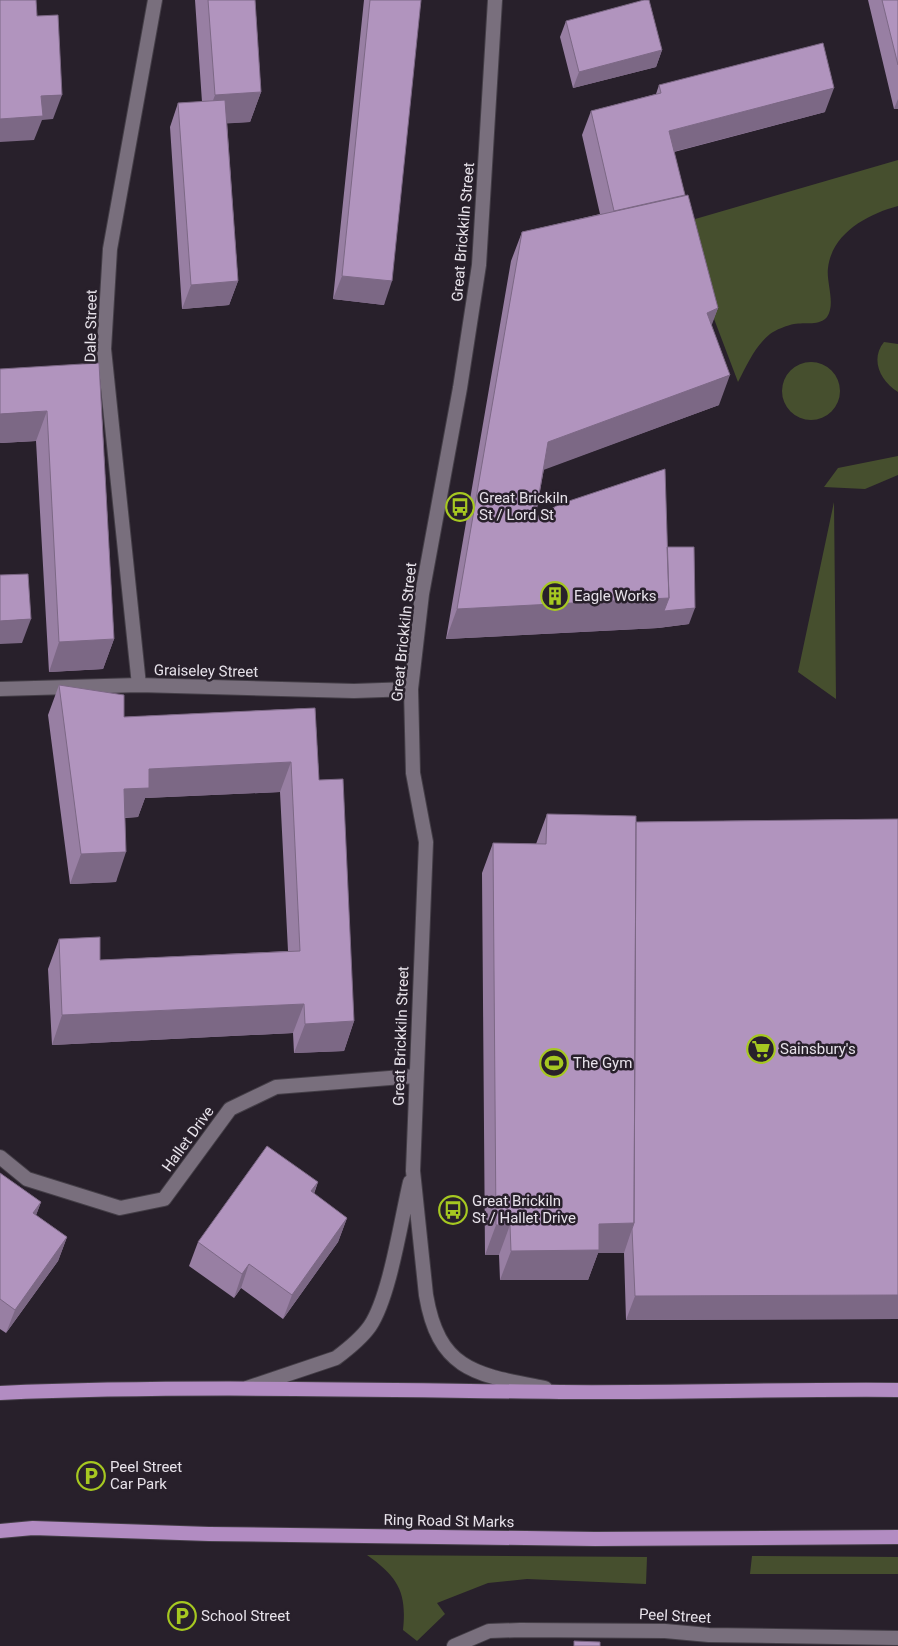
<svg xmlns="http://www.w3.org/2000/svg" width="898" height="1646" font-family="Roboto,sans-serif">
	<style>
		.green { fill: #464f2e }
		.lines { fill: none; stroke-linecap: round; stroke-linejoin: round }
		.minor-casing { stroke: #443e47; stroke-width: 16 }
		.trunk-casing { stroke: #443e47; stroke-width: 16 }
		.minor { stroke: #796f7d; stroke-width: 14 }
		.trunk { stroke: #b28cc2; stroke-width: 14 }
		.wall { fill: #987fa3 }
		.shaded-wall { fill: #7c6885 }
		.building { fill: #b194be; stroke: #7c6885 }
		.labels { text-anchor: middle; stroke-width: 5; stroke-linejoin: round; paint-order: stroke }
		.street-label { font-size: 15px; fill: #e7e2ea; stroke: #28202b }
		.poi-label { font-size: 15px; fill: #e7e2ea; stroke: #28202b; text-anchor: start }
	</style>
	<rect width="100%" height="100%" fill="#28202b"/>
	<!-- green -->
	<path class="green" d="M898,160v46c-30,8 -66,27 -70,62 -2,14 8,36 -1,49 -7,9 -22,5 -33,7 -6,1 -19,6 -24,10 -15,12 -23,31 -32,48l-60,-158z
		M884,342l14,2v48c-18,-11 -28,-33 -14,-50z
		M782 391a29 29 0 1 1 58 0a29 29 0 1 1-58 0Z
		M898,456v19l-33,14 -41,-2 14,-19z
		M834,502l2,197 -38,-27z
		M367,1555l280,2 -1,27 -119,-5 -39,4 -51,20 8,11 -28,27 -14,-11c4,-38 -5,-53 -36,-75z
		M752,1556l146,1v17h-148z"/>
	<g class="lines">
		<defs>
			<path id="minor" d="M495,0l-16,265 -19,123 -38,206 -11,95 2,84 13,69 -13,329 13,124c13,77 52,80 119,93
				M139,685l-35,-336 6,-100 45,-249
				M0,689l139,-4 215,6 57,-2
				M0,1157l27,22 93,29 44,-9 66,-90 46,-22 139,-11
				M247,1388l89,-30c12,-9 25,-19 34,-32 20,-30 31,-106 40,-144
				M454,1646l35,-15 31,-1 145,1 44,4 189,3"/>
			<path id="trunk" d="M0,1393c187,-8 373,-3 560,-1 112,1 225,-3 338,-2
				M0,1531l33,-3 176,6 386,5 303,-2"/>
		</defs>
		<!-- minor casing -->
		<use href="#minor" class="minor-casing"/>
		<!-- trunk casing -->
		<use href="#trunk" class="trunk-casing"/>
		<!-- minor -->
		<use href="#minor" class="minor"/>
		<!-- trunk -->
		<use href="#trunk" class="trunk"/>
	</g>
	<!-- wall -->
	<path class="wall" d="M195,0h60l6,92 -11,30 -23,1 11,158 -9,24 -47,4 -12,-182 8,-24 24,-1z
		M364,0h57l-37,305 -51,-6z
		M868,0h30v109h-4z
		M566,21l96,29 -6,17 -83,21 -13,-51z
		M659,85l166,27 -151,40 11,43 33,113 -7,17 8,80 -175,64 -9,49 132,29 22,77 -31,4 -212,11 65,-378 11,-29 78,-18 -18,-79 9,-24 65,-17z
		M99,363l15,276 -11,30 -54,3 -13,-231 -36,2z
		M59,685l65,32 191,-9 4,72 35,241 -10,30 -50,2 -1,-20 -241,12 -4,-76 11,-30 41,21 188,-9 -8,-159 -135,6 -7,19 -13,1 -9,64 -46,2 -22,-169z
		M547,814l89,8 262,-3v500l-272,1 -2,-67h-26l-10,27h-88l-1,-25h-14l-3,-382 11,-30 43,1z
		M0,1173l41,29 -5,13 31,22 -9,24 -52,72 -6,-4z
		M318,1182l-4,12 33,24 -9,24 -55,77 -42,-31 -7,10 -45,-32 9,-24z"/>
	<!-- shaded-wall -->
	<path class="shaded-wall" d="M662,50l-6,17 -83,21 6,-16z
		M834,88l-9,24 -164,43 8,-24z
		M261,92l-11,30 -46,3 11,-30z
		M62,95l-9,24 -11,1 -8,20 -34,2v-23l41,-23z
		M898,99v10h-4z
		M342,276l50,5 -8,24 -51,-6z
		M238,281l-9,24 -47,4 9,-24z
		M718,308l-11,30v-25z
		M730,375l-11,30 -181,67 10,-30z
		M47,411l-11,30 -36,2v-29z
		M669,598l-11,30 -212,11 11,-30z
		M695,608l-6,16 -31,4 6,-17z
		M31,619l-9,24 -22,1v-23z
		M114,639l-11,30 -54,3 10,-30z
		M291,762l-11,30 -135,6 -7,19 -25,1 11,-29 25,-20z
		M126,852l-10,30 -46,2 11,-30z
		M304,1004l-11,29 -241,12 10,-30z
		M354,1021l-10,30 -50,2 11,-29z
		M318,1182l-9,24 2,-15z
		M41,1202l-9,24 1,-13z
		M347,1218l-9,24 -55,77 9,-24z
		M634,1223l-10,30h-26l-10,27h-88l11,-29 88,-27z
		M496,1225h14l-11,30h-14z
		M67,1237l-9,24 -52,72 9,-23z
		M249,1264l-8,24 -7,10 8,-24z
		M898,1295v24l-272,1 9,-24z"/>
	<!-- building -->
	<path class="building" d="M0,0h36l1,16 21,-1 4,80 -21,1 2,20 -43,3z
		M208,0h47l6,92 -46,3z
		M370,0h51l-29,281 -50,-5z
		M644,0h5l13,50 -83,22 -13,-51z
		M882,0h16v65z
		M823,43l11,45 -165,43 16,64 -71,16 -23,-100 70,-18 -2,-8z
		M225,100l13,181 -47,4 -13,-182z
		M688,195l30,113 -11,5 23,62 -182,67 -13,76 25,-14 105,-35 4,129 -212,11 65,-377z
		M99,363l15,276 -55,3 -12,-231 -47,3v-45z
		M667,547h27l1,61 -31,3 5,-13z
		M28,574l3,45 -31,2v-46z
		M59,685l65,10v22l191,-9 4,72 24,-1 11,242 -49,3 -1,-20 -242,11 -3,-76 41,-2v23l200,-9 -9,-189 -142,7v19l-25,1 2,63 -45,2z
		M547,814l89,2 -2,407 -35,1v26l-88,1 -1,-26h-14l-3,-382 53,1z
		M898,819v476l-263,1 -3,-67 2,-6 2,-401z
		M267,1146l51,36 -7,9 36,27 -55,77 -43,-31 -7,10 -44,-32z
		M0,1173l41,29 -8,11 34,24 -52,73 -15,-11z
		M574,1641l26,1v4h-26z"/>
	<!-- icons -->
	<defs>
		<symbol id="bus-ring" viewBox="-11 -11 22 22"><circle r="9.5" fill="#28202b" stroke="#a6c821" stroke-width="1.5"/><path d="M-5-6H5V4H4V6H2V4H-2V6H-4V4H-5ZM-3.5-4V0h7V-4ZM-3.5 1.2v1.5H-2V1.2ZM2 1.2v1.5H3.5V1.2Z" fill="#a6c821"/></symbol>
		<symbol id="building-ring" viewBox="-11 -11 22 22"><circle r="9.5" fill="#28202b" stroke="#a6c821" stroke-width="1.5"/><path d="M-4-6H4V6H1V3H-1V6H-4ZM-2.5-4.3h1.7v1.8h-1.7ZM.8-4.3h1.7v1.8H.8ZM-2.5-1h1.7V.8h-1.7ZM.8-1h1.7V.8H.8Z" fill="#a6c821"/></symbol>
		<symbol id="supermarket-ring" viewBox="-11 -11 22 22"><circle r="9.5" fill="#28202b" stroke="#a6c821" stroke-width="1.5"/><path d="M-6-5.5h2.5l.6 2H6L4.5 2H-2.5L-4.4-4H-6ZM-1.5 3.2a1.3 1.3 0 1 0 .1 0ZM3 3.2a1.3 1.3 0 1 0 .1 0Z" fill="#a6c821"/></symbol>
		<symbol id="stadium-ring" viewBox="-11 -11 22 22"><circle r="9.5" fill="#28202b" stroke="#a6c821" stroke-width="1.5"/><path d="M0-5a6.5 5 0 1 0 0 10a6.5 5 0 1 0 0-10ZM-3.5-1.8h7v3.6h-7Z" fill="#a6c821"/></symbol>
		<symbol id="parking-ring" viewBox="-11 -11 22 22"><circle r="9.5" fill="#28202b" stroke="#a6c821" stroke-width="1.5"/><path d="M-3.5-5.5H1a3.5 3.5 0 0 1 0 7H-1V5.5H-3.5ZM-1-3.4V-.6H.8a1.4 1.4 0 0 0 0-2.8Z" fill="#a6c821"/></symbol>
	</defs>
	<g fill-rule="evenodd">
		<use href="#bus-ring" x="444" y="491" width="32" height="32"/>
		<use href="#building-ring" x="539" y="580" width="32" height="32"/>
		<use href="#supermarket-ring" x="745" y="1033" width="32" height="32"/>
		<use href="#stadium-ring" x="538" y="1047" width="32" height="32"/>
		<use href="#bus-ring" x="437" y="1194" width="32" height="32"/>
		<use href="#parking-ring" x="75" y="1460" width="32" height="32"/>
		<use href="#parking-ring" x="166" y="1600" width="32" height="32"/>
	</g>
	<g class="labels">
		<!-- street labels -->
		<g class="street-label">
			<text transform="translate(463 232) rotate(-85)" y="5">Great Brickkiln Street</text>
			<text transform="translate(91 326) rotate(-89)" y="5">Dale Street</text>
			<text transform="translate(404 632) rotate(-84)" y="5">Great Brickkiln Street</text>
			<text transform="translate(206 671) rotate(1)" y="5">Graiseley Street</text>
			<text transform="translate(401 1036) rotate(-88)" y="5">Great Brickkiln Street</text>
			<text transform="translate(188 1139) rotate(-54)" y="5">Hallet Drive</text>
			<text transform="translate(449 1521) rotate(1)" y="5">Ring Road St Marks</text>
			<text transform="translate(675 1616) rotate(3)" y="5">Peel Street</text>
		</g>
		<!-- poi labels -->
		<g class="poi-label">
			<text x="479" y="503">Great Brickiln<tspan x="479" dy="17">St / Lord St</tspan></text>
			<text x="574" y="601">Eagle Works</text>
			<text x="780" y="1054">Sainsbury's</text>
			<text x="573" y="1068">The Gym</text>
			<text x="472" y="1206">Great Brickiln<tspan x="472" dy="17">St / Hallet Drive</tspan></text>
			<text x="110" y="1472">Peel Street<tspan x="110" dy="17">Car Park</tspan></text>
			<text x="201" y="1621">School Street</text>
		</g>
	</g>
</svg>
